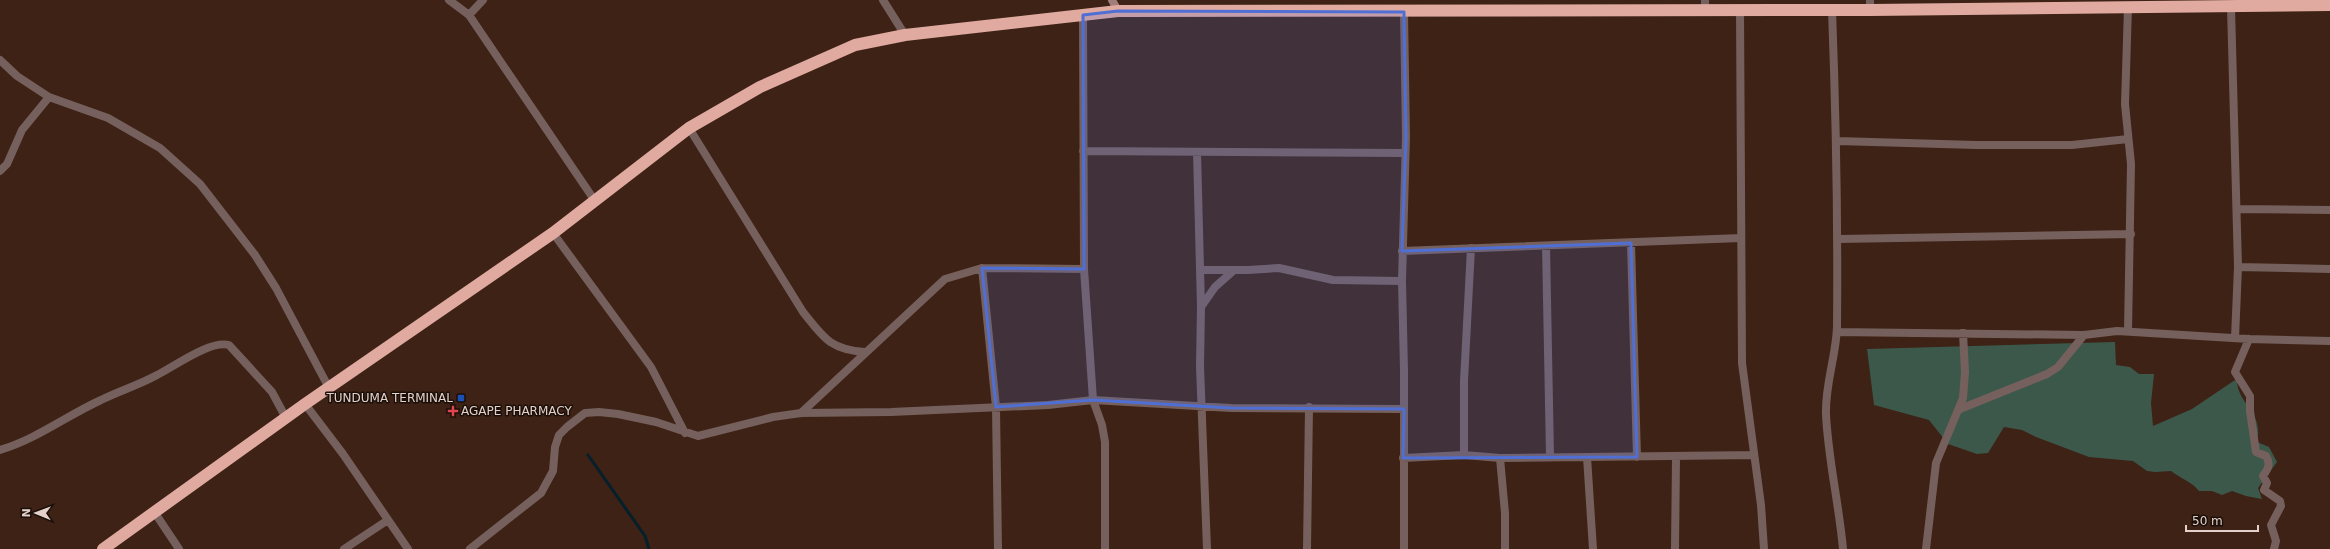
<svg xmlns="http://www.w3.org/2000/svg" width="2330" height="549" font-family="'DejaVu Sans',sans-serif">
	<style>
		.green { fill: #3c584b }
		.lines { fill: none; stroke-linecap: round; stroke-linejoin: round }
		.stream { stroke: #051f2b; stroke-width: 3 }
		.street { stroke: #76605d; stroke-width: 8 }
		.secondary { stroke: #a17e79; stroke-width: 8 }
		.highway { stroke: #e0aaa1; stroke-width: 12 }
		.marked { fill: #4f6fd4; fill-opacity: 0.2; stroke: #4f6fd4; stroke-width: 3; stroke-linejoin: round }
		.transit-dot { fill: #1a4fb4; stroke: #1b0f0a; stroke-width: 1.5 }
		.health-dot { fill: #e0444e; stroke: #1b0f0a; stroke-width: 1.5 }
		.labels { text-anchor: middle; stroke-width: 3; stroke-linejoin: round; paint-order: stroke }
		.poi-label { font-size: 12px; fill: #e4d1c9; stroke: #1b0f0a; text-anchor: end }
	</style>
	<rect width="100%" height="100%" fill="#3d2215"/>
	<!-- green -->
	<path class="green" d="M2115,342l1,23 14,2 9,7h15l-3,29 2,23 39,-17 43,-29 2,1c1,24 27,30 20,61l12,5 8,15 -19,26 4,11 -16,-3 -14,-5 -10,4 -10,-4h-13c-8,-10 -18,-12 -28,-20l-16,1 -8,-1 -14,-10 -44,-4 -53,-20 -14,-7 -18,-3 -16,26 -11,1 -29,-10 -19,-24 -55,-15 -7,-56z"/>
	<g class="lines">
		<!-- stream -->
		<path class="stream" d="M588,455l57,81 4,13"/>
		<!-- street -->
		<path class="street" d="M449,0l20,15 126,186
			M883,0l22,35
			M1870,0v10
			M2128,7l-3,97 6,60 -3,167
			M2231,7l7,260 -3,71
			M1705,9v-9
			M1740,9l2,354 19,142 3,44
			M1832,10c4,106 6,211 5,317 -1,30 -12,57 -11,87 2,45 13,90 17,135
			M469,15l14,-15
			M0,60l17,16 32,21 59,21 52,30 40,36 55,71 21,33 53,100
			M689,128l114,184c20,25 27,38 62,40
			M1837,141l139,4h96l56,-6
			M1083,151l322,2
			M1197,152l4,155 -1,59 7,183
			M0,171l7,-7 15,-34 27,-33
			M2237,209l93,1
			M553,233l98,134 34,66
			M1838,239l293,-5
			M1631,243l6,214
			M1546,246l4,210
			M1402,251l339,-13
			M2238,267l92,2
			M982,268l14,139 2,142
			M1084,269l9,131 9,25 3,17v107
			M1200,270h48l31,-2 54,12 69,1
			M1201,307l14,-20 18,-16
			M1837,332l247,3 33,-4 132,8 81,2
			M2249,339l-14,33 15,24v15l6,41 10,4c5,8 2,13 -3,20l4,7 -3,7 16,11 1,5 -10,19 5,16 -2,8
			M305,404l38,50 65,95
			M1960,409l87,-35 11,-7 26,-32
			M801,413l144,-134 37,-11 102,1 -1,-254
			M0,450c37,-11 66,-34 101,-50 18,-9 38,-15 56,-25 18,-9 53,-35 72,-30l43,47 14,26
			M1464,455v-74l7,-133
			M1587,457l6,92
			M1403,458l61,-3 36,3 254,-3
			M1500,458l5,55v36
			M155,513l24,36
			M344,549l44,-29
			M470,549l71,-56 12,-22 2,-24 4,-12 8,-8 18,-14 14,-1 19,2 38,8 42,14 75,-19 28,-4 90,-1 157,-7 45,-5 138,8 173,1
			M1307,549l2,-142
			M1404,549v-178l-2,-90 4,-144 -2,-125
			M1675,549l1,-91
			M1926,549l10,-86 27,-65 2,-26 -2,-39"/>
		<!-- secondary -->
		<path class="secondary" d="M1112,0l6,11"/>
		<!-- highway -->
		<path class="highway" d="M103,549l202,-145 248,-171 136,-105 71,-41 95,-42 50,-10 213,-24 752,-1 460,-5"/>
	</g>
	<!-- marked area -->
	<path class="marked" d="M1118,11l286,1 2,125 -4,114 229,-8 6,214 -234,1 1,-49 -173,-1 -138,-8 -97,7 -14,-139 102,1 -1,-254z"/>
	<!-- markers -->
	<rect class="transit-dot" x="457" y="394" width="8" height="8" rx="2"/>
	<path class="health-dot" d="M451 405h4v4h4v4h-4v4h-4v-4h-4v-4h4z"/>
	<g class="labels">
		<!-- poi labels -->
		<g class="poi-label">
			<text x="453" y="402">TUNDUMA TERMINAL</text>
			<text x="461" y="415" text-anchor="start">AGAPE PHARMACY</text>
		</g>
	</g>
	<!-- north arrow -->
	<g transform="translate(36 513) rotate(271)" stroke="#1b0f0a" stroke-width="3" paint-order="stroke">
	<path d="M0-3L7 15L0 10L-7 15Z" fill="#e4d1c9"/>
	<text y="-6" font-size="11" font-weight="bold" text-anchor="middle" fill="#e4d1c9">N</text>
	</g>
	<!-- scale -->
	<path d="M2186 525v6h72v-6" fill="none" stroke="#e4d1c9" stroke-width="2"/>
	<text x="2192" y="525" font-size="12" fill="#e4d1c9" stroke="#1b0f0a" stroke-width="3" paint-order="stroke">50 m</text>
</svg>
